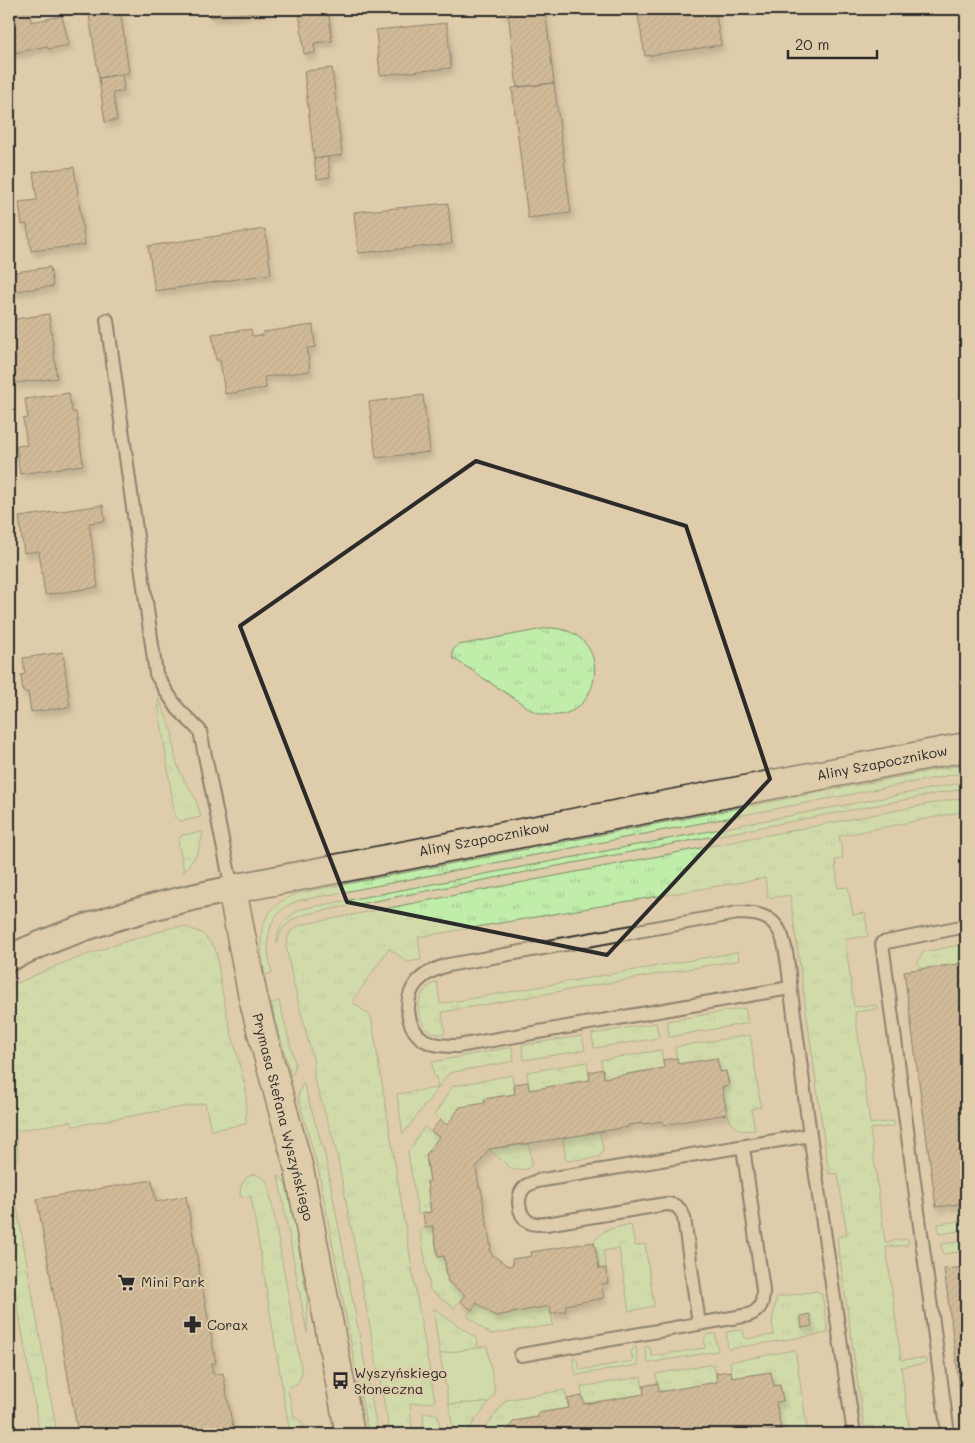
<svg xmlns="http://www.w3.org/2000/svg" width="975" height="1443" font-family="Mali,sans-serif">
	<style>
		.grass { fill: url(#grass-tufts); stroke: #768c6a }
		.green { fill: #c1edaa; stroke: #768c6a }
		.building { fill: url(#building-hatch); stroke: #2b2b2b; filter: url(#shadow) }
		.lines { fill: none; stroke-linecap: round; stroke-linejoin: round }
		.lane-casing { stroke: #2b2b2b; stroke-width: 16 }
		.street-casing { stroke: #2b2b2b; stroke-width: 29 }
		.secondary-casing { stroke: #2b2b2b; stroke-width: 31 }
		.lane { stroke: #dfccaa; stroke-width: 12 }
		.street { stroke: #dfccaa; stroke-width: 25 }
		.secondary { stroke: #dfccaa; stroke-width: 28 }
		.marked { fill: none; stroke: #2b2b2b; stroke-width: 4; stroke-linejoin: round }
		.labels { text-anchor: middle; stroke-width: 4; stroke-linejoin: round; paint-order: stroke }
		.street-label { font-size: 14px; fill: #2b2b2b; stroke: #dfccaa }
		.poi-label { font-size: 14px; fill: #2b2b2b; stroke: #dfccaa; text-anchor: start }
	</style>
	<defs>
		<pattern id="grass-tufts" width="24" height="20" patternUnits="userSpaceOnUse" patternTransform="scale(1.25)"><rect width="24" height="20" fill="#c1edaa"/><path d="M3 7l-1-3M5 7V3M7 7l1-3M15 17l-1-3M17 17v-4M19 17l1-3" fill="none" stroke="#a6cb92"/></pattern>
		<pattern id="building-hatch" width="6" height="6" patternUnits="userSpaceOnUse" patternTransform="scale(1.25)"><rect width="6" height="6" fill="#c1a583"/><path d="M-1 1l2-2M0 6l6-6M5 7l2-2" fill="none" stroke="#9d876b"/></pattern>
		<filter id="shadow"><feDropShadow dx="3" dy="5.5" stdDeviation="2.5" flood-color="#0004"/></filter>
	</defs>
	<rect width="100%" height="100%" fill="#dfccaa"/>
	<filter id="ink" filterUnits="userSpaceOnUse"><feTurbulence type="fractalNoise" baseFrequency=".02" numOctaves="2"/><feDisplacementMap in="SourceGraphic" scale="10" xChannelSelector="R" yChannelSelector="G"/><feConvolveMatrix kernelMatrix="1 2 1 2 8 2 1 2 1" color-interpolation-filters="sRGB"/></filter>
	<g filter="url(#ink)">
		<!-- grass -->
		<path class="grass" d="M548,628c74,0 53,110 -15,83l-80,-53c-1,-7 0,-10 6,-13z
			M159,699l13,32 3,26 5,15 16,28 5,17 -20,4 -6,-4 -17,-116z
			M966,764v8l-669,129c-33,12 -32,43 -25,72l-7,2c-7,-38 -9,-67 34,-82z
			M966,782v6l-660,126c-16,5 -26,13 -29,30 -1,-17 11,-29 25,-35z
			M966,797v14l-127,25 4,22 -8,2 3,28 10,-1 5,28 12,-2 3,23 -23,3 9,68 23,-2 1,4 -23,3 15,112 24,-3v5l-24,3 15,113 23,-3v6l-22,2 15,113 24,-2 1,5 -25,4 9,67h-35l-2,-8 -7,1 -2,-1 -27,-189 10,-2 -9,-62 -9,1 -39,-279 -22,3 -3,-20 -347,59 3,23 -14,2 -18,-14 -37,54 19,14 44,271 20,115 -25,2 2,30h-22l-36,-192 -19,-97 -21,-67v-15l-22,-86 -6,-32 4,-13 10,-7z
			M203,832l-5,20 -14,20 -6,-31 4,-6z
			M174,927h11l17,6 12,14 3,8 3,24 7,37 19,73v35l-35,6 -6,-27 -132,23 -2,-5 -56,10 4,28 -10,2v-174l49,-22 57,-20z
			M966,944v19l-47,6 -1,-7 5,-10z
			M738,952l1,8 -297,52 3,22c-30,3 -37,-42 -8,-52l3,22z
			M279,1001l16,62 -1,9 -3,4 -20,-73z
			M745,1008l3,15 -79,14 -2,-16z
			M656,1023l3,15 -65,10 -2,-14z
			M750,1035l11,72 -10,2 4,21c-29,5 -29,-23 -33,-43l7,-2 -3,-14 -6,1 -3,-14 -39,6 -3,-17z
			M582,1036l3,14 -61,10 -2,-15z
			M512,1047l2,14 -65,12 -46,61 -6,-40 41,-6 -2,-11h-2l-2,-15z
			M661,1050l3,18 -60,10 -3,-18z
			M587,1062l3,18 -61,10 -2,-18z
			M512,1075l3,19 -30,5v4l-38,22 -13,-10 19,-29z
			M303,1082l22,73 53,279h-10l-49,-262 -21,-75z
			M424,1127l15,10 -13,18 4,26 -3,1 4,30 -13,2 -10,-62z
			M600,1132l3,18 -4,7 -33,4 -3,-23z
			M529,1144l3,20 -4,5 -15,1 -24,-21z
			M9,1162l48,272h-17l-31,-177z
			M255,1174l10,5 4,9 33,185 -5,12 -6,1 -3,4 6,27 8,5 2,12h-14l-39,-238 -11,1c0,-11 3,-21 15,-23z
			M278,1175l6,6 3,7 7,31 13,79v35z
			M966,1203v27l-27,4 -1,-10 23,-3 -2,-17z
			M631,1224l4,22 10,-2 9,62 -25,5 -10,-63 -16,3 3,17 -7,1 -5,-27 11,-12z
			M433,1226l5,31 6,-1 4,26 17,13 -11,13 -24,-18 -10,-61z
			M966,1241v15l-1,-5 -22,3 -2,-10z
			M817,1291l5,4 6,38 -100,16 -2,-17 15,-2 2,1 2,8 29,-4 -2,-14 5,-24z
			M477,1303l18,13 55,-10 3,19 -63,9 -23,-18z
			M433,1308l44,31 1,9 -38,6z
			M709,1334h6l3,17 -70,12 -3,-17 4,1 3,9 53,-8c0,-6 -3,-10 4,-14z
			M636,1347l2,18 -62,10 -3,-17c6,2 5,7 7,12l53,-9 -2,-9 2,-3z
			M795,1350l13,84h-18l-9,-5 -5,-27 7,-2 -3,-15 -6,1 -3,-14 -39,6 -2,-16z
			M714,1364l3,18 -58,10 -3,-18z
			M641,1377l3,17 -60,10 -3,-17z
			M565,1390l4,18 -31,5v4l-24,4 -10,13h-10l-9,-6 21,-28z
			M489,1402l-24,32h-11l-5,-30z
			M432,1413l6,2 3,19h-17l-1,-20z"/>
		<!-- green -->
		<path class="green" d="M487,1346l8,47 -6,9 -40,2 -9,-50z"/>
		<!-- building -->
		<path class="building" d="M15,9h13l3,13 31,-6 7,29 -21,4 -1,-3 -38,8v-44z
			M88,9h32l9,64 -30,5z
			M210,9h55l1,2 -55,6z
			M299,9h29l4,32 -18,2 1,10 -11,1z
			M501,9h30l-30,4z
			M531,9h14l9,74 -37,4 -9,-75z
			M655,9h60l6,36 -76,11 -7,-41 17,-3z
			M447,23l4,45 -71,7 -4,-45z
			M332,68l10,87 -28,4 -10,-88z
			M122,74l2,17 -11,2 4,27 -12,2 -6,-44z
			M554,83l17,130 -43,5 -16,-130z
			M328,157l2,20 -13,2 -3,-20z
			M74,167l11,78 -54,6 -4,-27 -5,1 -3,-23 18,-2 -4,-28z
			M448,203l4,41 -94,9 -4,-41z
			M265,229l6,45 -116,17 -7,-45z
			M50,267l3,19 -44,6v-19z
			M49,314l8,64 -42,5 -6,-47v-16z
			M313,325l2,22 -8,1 3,23 -46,6 2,11 -41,6 -5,-34h-4l-4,-26 39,-5 1,7 11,-1v-3z
			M69,393l3,19h4l7,53 -63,9 -4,-28 11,-1 -4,-26 5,-1 -3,-19z
			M423,395l7,57 -54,6 -7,-56z
			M103,505l2,16 -16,2 9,64 -53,8 -6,-44 -15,2 -5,-36z
			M63,652l7,55 -39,5 -3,-20h-5l-2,-17 4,-1 -2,-16z
			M966,963v240l-30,4 -32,-236z
			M677,1058l1,6 39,-6 3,14 6,-1 3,15 -7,1 5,27 -64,11v-4l-20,3v-1l-15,2v2l-71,12 -68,10 -13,19 3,20h2l10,60h-1v5l18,13 5,-1 -1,-6 20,-3 -1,-4 63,-10 5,27 7,-1 2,15 -7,1 3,14 -39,7 1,6 -15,3 -1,-8 -55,10 -18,-13 -5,7 -12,-9 5,-6 -17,-13 -4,-26 -6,1 -5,-31 -8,2 -2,-15 8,-1 -4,-30 3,-1 -4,-26 13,-18 -8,-5 9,-12 7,5 13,-18 25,-4 -1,-4 31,-5 -1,-10 14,-2 1,8 61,-10 -1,-8 14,-3 1,9 60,-10 -1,-8z
			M152,1180l4,22 30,-6 30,167 -5,1 2,10 10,-1 11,61h-156l-41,-235z
			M966,1267v167l-22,-165z
			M810,1314l2,12 -10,2 -2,-12z
			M731,1371l1,7 39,-6 3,14 6,-1 3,16 -7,1 5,27 -30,5h-247l10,-13 24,-4v-4l31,-5 -2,-9 15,-3 2,8 60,-10 -1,-8 15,-3 1,9 58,-10 -1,-9z"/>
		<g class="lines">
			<defs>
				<path id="lane" d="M107,320l49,354 10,17 12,18 22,22 32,158
					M790,988l-332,58c-11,0 -23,0 -34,-6 -19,-12 -21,-43 -6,-59 8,-8 19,-13 30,-16l290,-52c17,0 34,2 42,19 7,13 9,43 11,60 6,48 13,95 19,143
					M699,1324l-15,-106c-3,-10 -8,-14 -18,-14l-120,20c-6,0 -12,1 -17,-2 -11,-6 -14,-27 -3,-36 3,-2 7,-3 11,-5l273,-46 44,299
					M521,1355l228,-40c12,-5 14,-12 14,-25l-20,-143
					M948,1434l-66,-491 84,-17"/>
				<path id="street" d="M9,958c71,-33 146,-54 223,-69"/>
				<path id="secondary" d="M350,1434l-51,-265 -36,-132 -10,-40 -21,-108 734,-142"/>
			</defs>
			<!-- lane casing -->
			<use href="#lane" class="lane-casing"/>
			<!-- street casing -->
			<use href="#street" class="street-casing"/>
			<!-- secondary casing -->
			<use href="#secondary" class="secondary-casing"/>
			<!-- lane -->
			<use href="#lane" class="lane"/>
			<!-- street -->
			<use href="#street" class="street"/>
			<!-- secondary -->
			<use href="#secondary" class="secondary"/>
		</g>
	</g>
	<!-- marked area -->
	<path d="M0 0H975V1443H0ZM476,461l210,65 84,253 -163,176 -260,-53 -107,-276z" fill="#dfccaa" fill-opacity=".55" fill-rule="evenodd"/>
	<path class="marked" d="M476,461l210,65 84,253 -163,176 -260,-53 -107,-276z"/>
	<!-- icons -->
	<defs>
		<symbol id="supermarket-bare" viewBox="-9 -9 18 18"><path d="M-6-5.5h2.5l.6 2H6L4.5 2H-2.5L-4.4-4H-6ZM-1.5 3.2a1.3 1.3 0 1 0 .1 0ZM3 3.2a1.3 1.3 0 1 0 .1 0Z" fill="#2b2b2b" stroke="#dfccaa" stroke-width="2.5" paint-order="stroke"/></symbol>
		<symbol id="pharmacy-bare" viewBox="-9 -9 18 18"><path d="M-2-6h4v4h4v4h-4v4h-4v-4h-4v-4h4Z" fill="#2b2b2b" stroke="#dfccaa" stroke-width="2.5" paint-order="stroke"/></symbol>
		<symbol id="bus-bare" viewBox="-9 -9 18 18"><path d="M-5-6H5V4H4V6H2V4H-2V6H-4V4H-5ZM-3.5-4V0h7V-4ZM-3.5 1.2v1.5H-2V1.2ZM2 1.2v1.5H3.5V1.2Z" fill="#2b2b2b" stroke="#dfccaa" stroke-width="2.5" paint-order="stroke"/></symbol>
	</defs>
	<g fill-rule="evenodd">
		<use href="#supermarket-bare" x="114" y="1270" width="25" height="25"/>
		<use href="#pharmacy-bare" x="180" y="1312" width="25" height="25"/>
		<use href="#bus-bare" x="328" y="1368" width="25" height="25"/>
	</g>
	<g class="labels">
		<!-- street labels -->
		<g class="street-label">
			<text transform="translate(882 763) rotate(-11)" y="5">Aliny Szapocznikow</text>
			<text transform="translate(484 839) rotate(-11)" y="5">Aliny Szapocznikow</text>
			<text transform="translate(283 1117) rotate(76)" y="5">Prymasa Stefana Wyszyńskiego</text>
		</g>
		<!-- poi labels -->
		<g class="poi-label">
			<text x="141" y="1287">Mini Park</text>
			<text x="207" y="1330">Corax</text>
			<text x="354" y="1378">Wyszyńskiego<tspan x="354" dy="16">Słoneczna</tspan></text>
		</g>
	</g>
	<!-- margin -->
	<rect width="975" height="1443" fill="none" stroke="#dfccaa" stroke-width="30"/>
	<rect x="15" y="15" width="945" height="1413" fill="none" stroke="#2b2b2b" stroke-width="2" filter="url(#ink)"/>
	<!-- scale -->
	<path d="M788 50v8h89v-8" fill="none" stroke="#2b2b2b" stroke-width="2.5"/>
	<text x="795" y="50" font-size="15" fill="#2b2b2b" stroke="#dfccaa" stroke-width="4" paint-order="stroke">20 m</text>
</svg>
